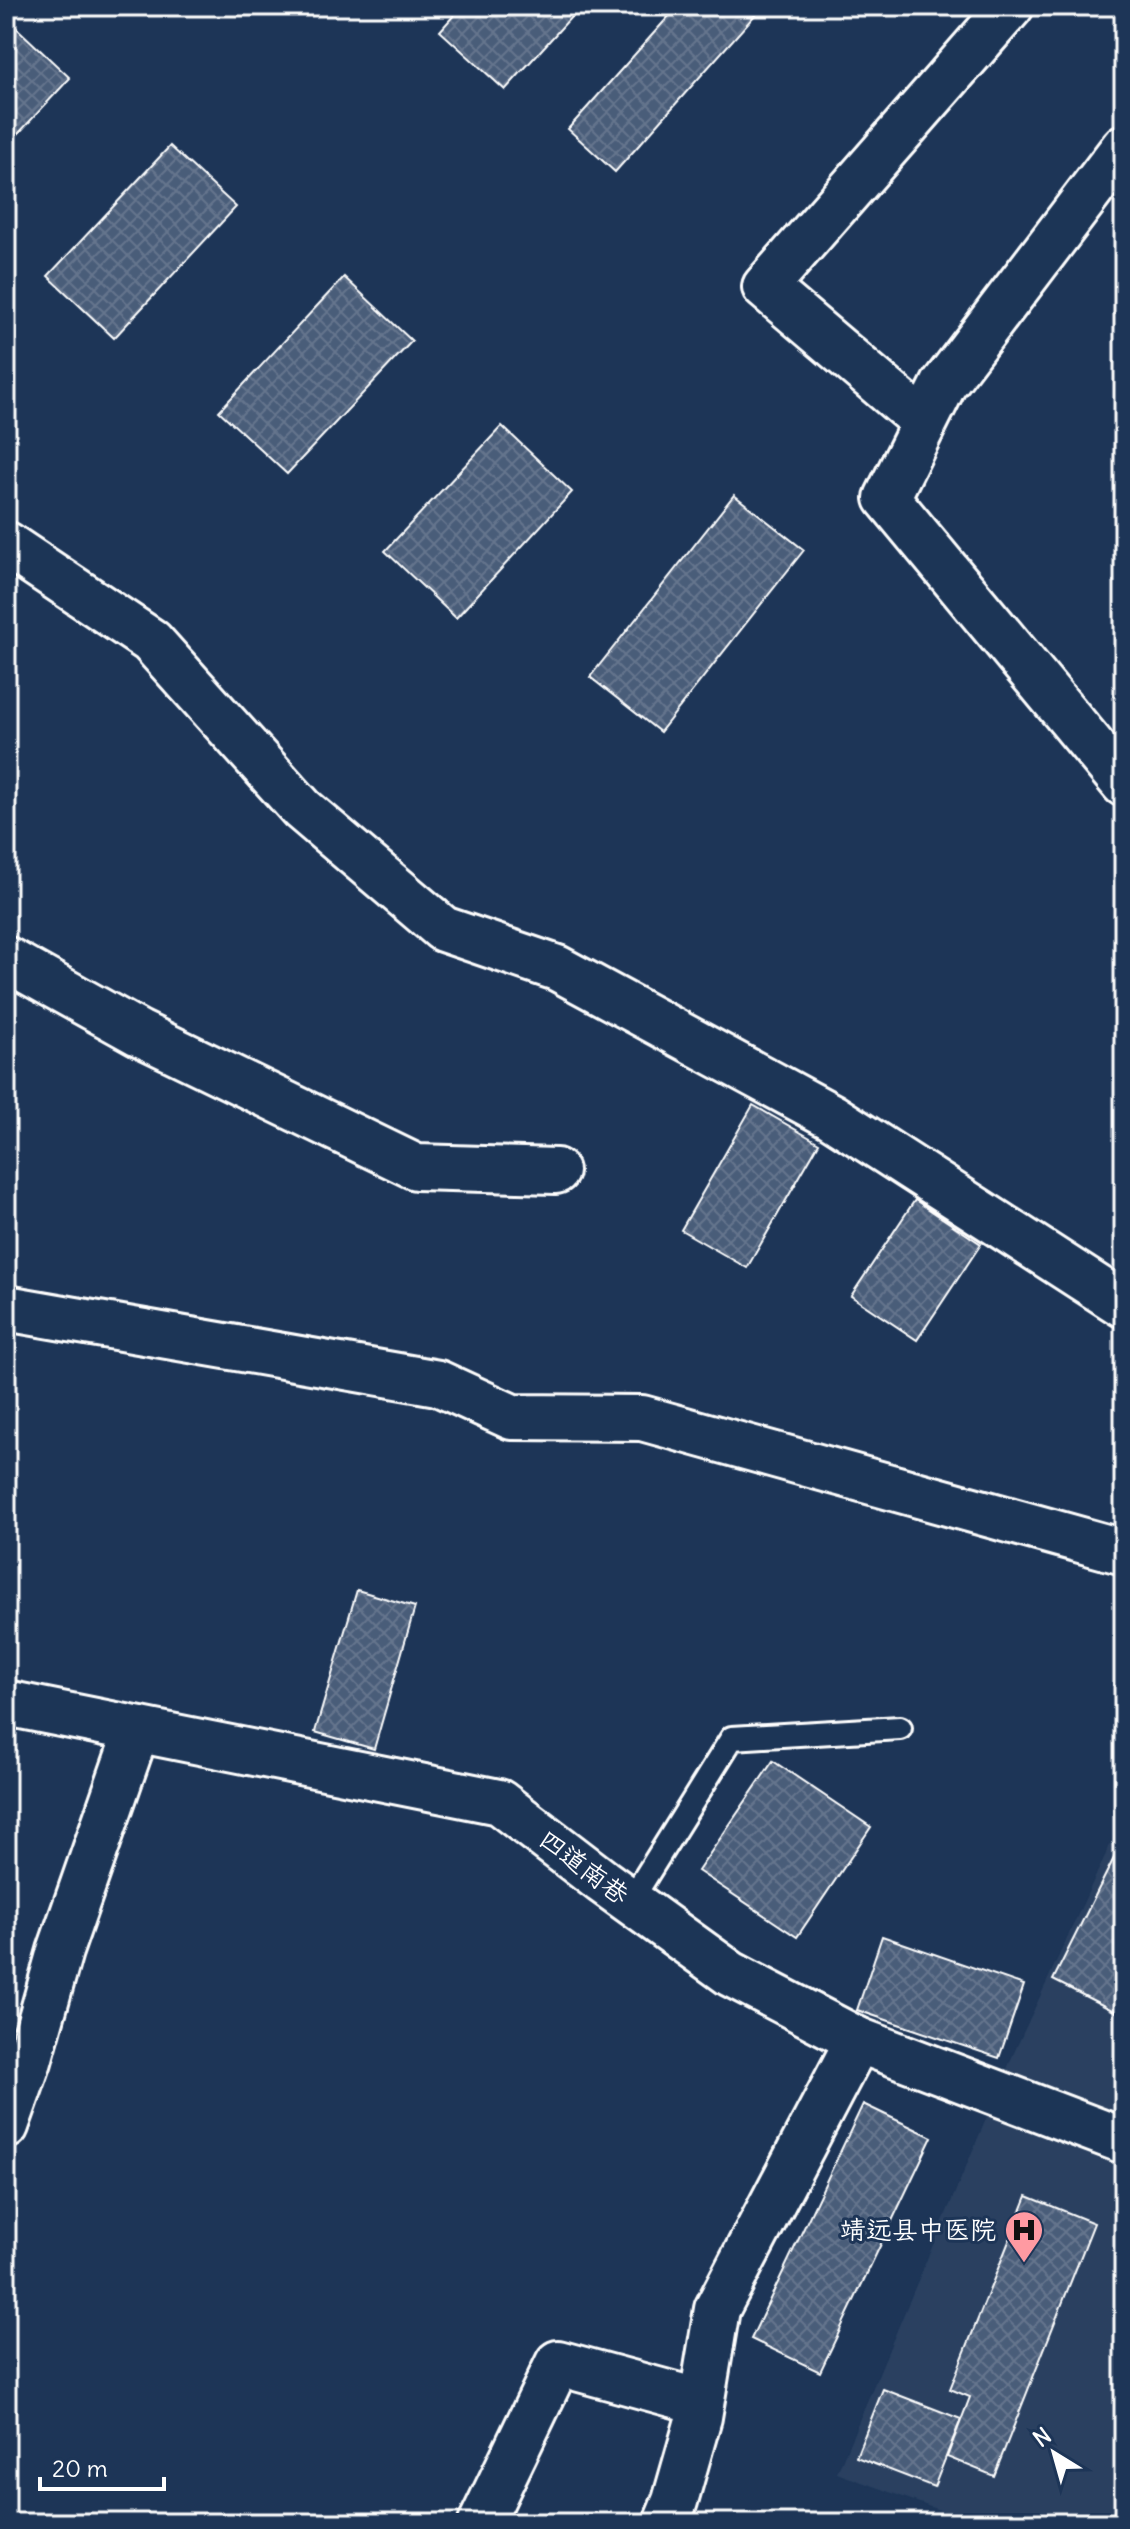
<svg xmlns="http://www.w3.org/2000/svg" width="1130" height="2529" font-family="Delius,'LXGW WenKai TC',sans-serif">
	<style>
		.built { fill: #2a4161 }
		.building { fill: url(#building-cross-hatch); stroke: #fff; stroke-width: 2 }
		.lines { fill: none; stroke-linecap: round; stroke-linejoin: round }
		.lane-casing { stroke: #fff; stroke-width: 28 }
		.street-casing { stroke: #fff; stroke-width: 50 }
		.secondary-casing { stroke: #fff; stroke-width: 50 }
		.lane { stroke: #1d3557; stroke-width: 22 }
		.street { stroke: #1d3557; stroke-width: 44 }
		.secondary { stroke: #1d3557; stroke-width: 44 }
		.labels { text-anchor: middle; stroke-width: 6; stroke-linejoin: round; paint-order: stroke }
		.street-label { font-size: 26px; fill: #fff; stroke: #1d3557 }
		.poi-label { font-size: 26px; fill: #fff; stroke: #1d3557; text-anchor: end }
	</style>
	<defs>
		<pattern id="building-cross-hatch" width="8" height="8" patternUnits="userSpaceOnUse" patternTransform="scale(2)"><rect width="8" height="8" fill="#4a5d79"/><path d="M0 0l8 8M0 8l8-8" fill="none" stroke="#65758d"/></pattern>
	</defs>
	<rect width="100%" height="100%" fill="#1d3557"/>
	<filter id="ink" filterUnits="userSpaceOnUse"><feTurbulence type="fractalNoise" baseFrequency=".0125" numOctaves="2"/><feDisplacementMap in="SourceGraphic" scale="16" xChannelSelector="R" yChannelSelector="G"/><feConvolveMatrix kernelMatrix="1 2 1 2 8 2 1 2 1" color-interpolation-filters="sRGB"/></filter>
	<g filter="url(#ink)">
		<!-- built -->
		<path class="built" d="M1124,1815v708h-149l-138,-50 176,-418z"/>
		<!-- building -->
		<path class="building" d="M462,6h119l-76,84 -65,-59z
			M678,6h85l-148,166 -47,-43z
			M6,18l64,60 -64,69z
			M170,146l66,61 -122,131 -66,-62z
			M344,277l68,64 -125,133 -68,-63z
			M502,426l70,66 -116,126 -71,-67z
			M734,495l70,55 -144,182 -70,-55z
			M753,1105l66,38 -72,125 -66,-38z
			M915,1200l66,44 -64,96 -66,-44z
			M357,1590l58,17 -41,142 -59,-17z
			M773,1761l98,66 -74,110 -99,-66z
			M1124,1838v178l-71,-36z
			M882,1936l142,49 -25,73 -142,-48z
			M863,2104l69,33 -112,235 -69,-33z
			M1027,2196l67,27 -100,253 -47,-19 23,-60 -20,-8z
			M883,2389l78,30 -27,68 -78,-30z"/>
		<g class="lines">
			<defs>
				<path id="lane" d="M630,1902l102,-164 168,-10"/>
				<path id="street" d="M1124,147l-180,237 -57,114 237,286
					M924,422l-159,-135 246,-281
					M6,544l145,97 151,168 141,120 114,39 274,148 293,189
					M6,959l133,74 277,134 140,4
					M6,1308l432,75 74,34 130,1 482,134
					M6,2126l23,-65 31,-110 77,-221
					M481,2523l77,-160 143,39
					M666,2523l9,-22 24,-84 18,-108 141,-269"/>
				<path id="secondary" d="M6,1703l493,99 103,79 129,93 127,66 266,101"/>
			</defs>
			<!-- lane casing -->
			<use href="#lane" class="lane-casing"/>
			<!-- street casing -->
			<use href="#street" class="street-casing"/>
			<!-- secondary casing -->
			<use href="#secondary" class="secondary-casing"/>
			<!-- lane -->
			<use href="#lane" class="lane"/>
			<!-- street -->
			<use href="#street" class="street"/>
			<!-- secondary -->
			<use href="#secondary" class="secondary"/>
		</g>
	</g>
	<!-- icons -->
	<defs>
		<symbol id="hospital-pin" viewBox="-11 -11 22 30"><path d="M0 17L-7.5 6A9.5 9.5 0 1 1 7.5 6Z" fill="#ff9aa2" stroke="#1d3557"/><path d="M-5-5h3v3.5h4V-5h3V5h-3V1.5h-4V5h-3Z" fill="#111"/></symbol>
	</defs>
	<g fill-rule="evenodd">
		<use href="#hospital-pin" x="1002" y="2208" width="44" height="60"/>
	</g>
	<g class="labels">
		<!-- street labels -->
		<g class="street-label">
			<text transform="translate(584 1867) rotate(37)" y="9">四道南巷</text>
		</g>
		<!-- poi labels -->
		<g class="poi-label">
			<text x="996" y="2239">靖远县中医院</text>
		</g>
	</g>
	<!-- margin -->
	<rect width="1130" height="2529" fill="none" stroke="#1d3557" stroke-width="32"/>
	<rect x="16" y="16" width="1098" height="2497" fill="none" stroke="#fff" stroke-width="3" filter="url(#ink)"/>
	<!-- north arrow -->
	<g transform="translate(1054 2453) rotate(323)" stroke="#1d3557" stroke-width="6" paint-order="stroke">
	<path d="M0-6L14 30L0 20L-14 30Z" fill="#ffffff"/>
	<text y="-12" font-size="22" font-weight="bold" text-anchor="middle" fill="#ffffff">N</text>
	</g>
	<!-- scale -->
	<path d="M40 2477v12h124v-12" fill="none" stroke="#ffffff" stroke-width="4"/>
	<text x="52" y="2477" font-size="24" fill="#ffffff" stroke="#1d3557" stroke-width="6" paint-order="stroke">20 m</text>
</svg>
